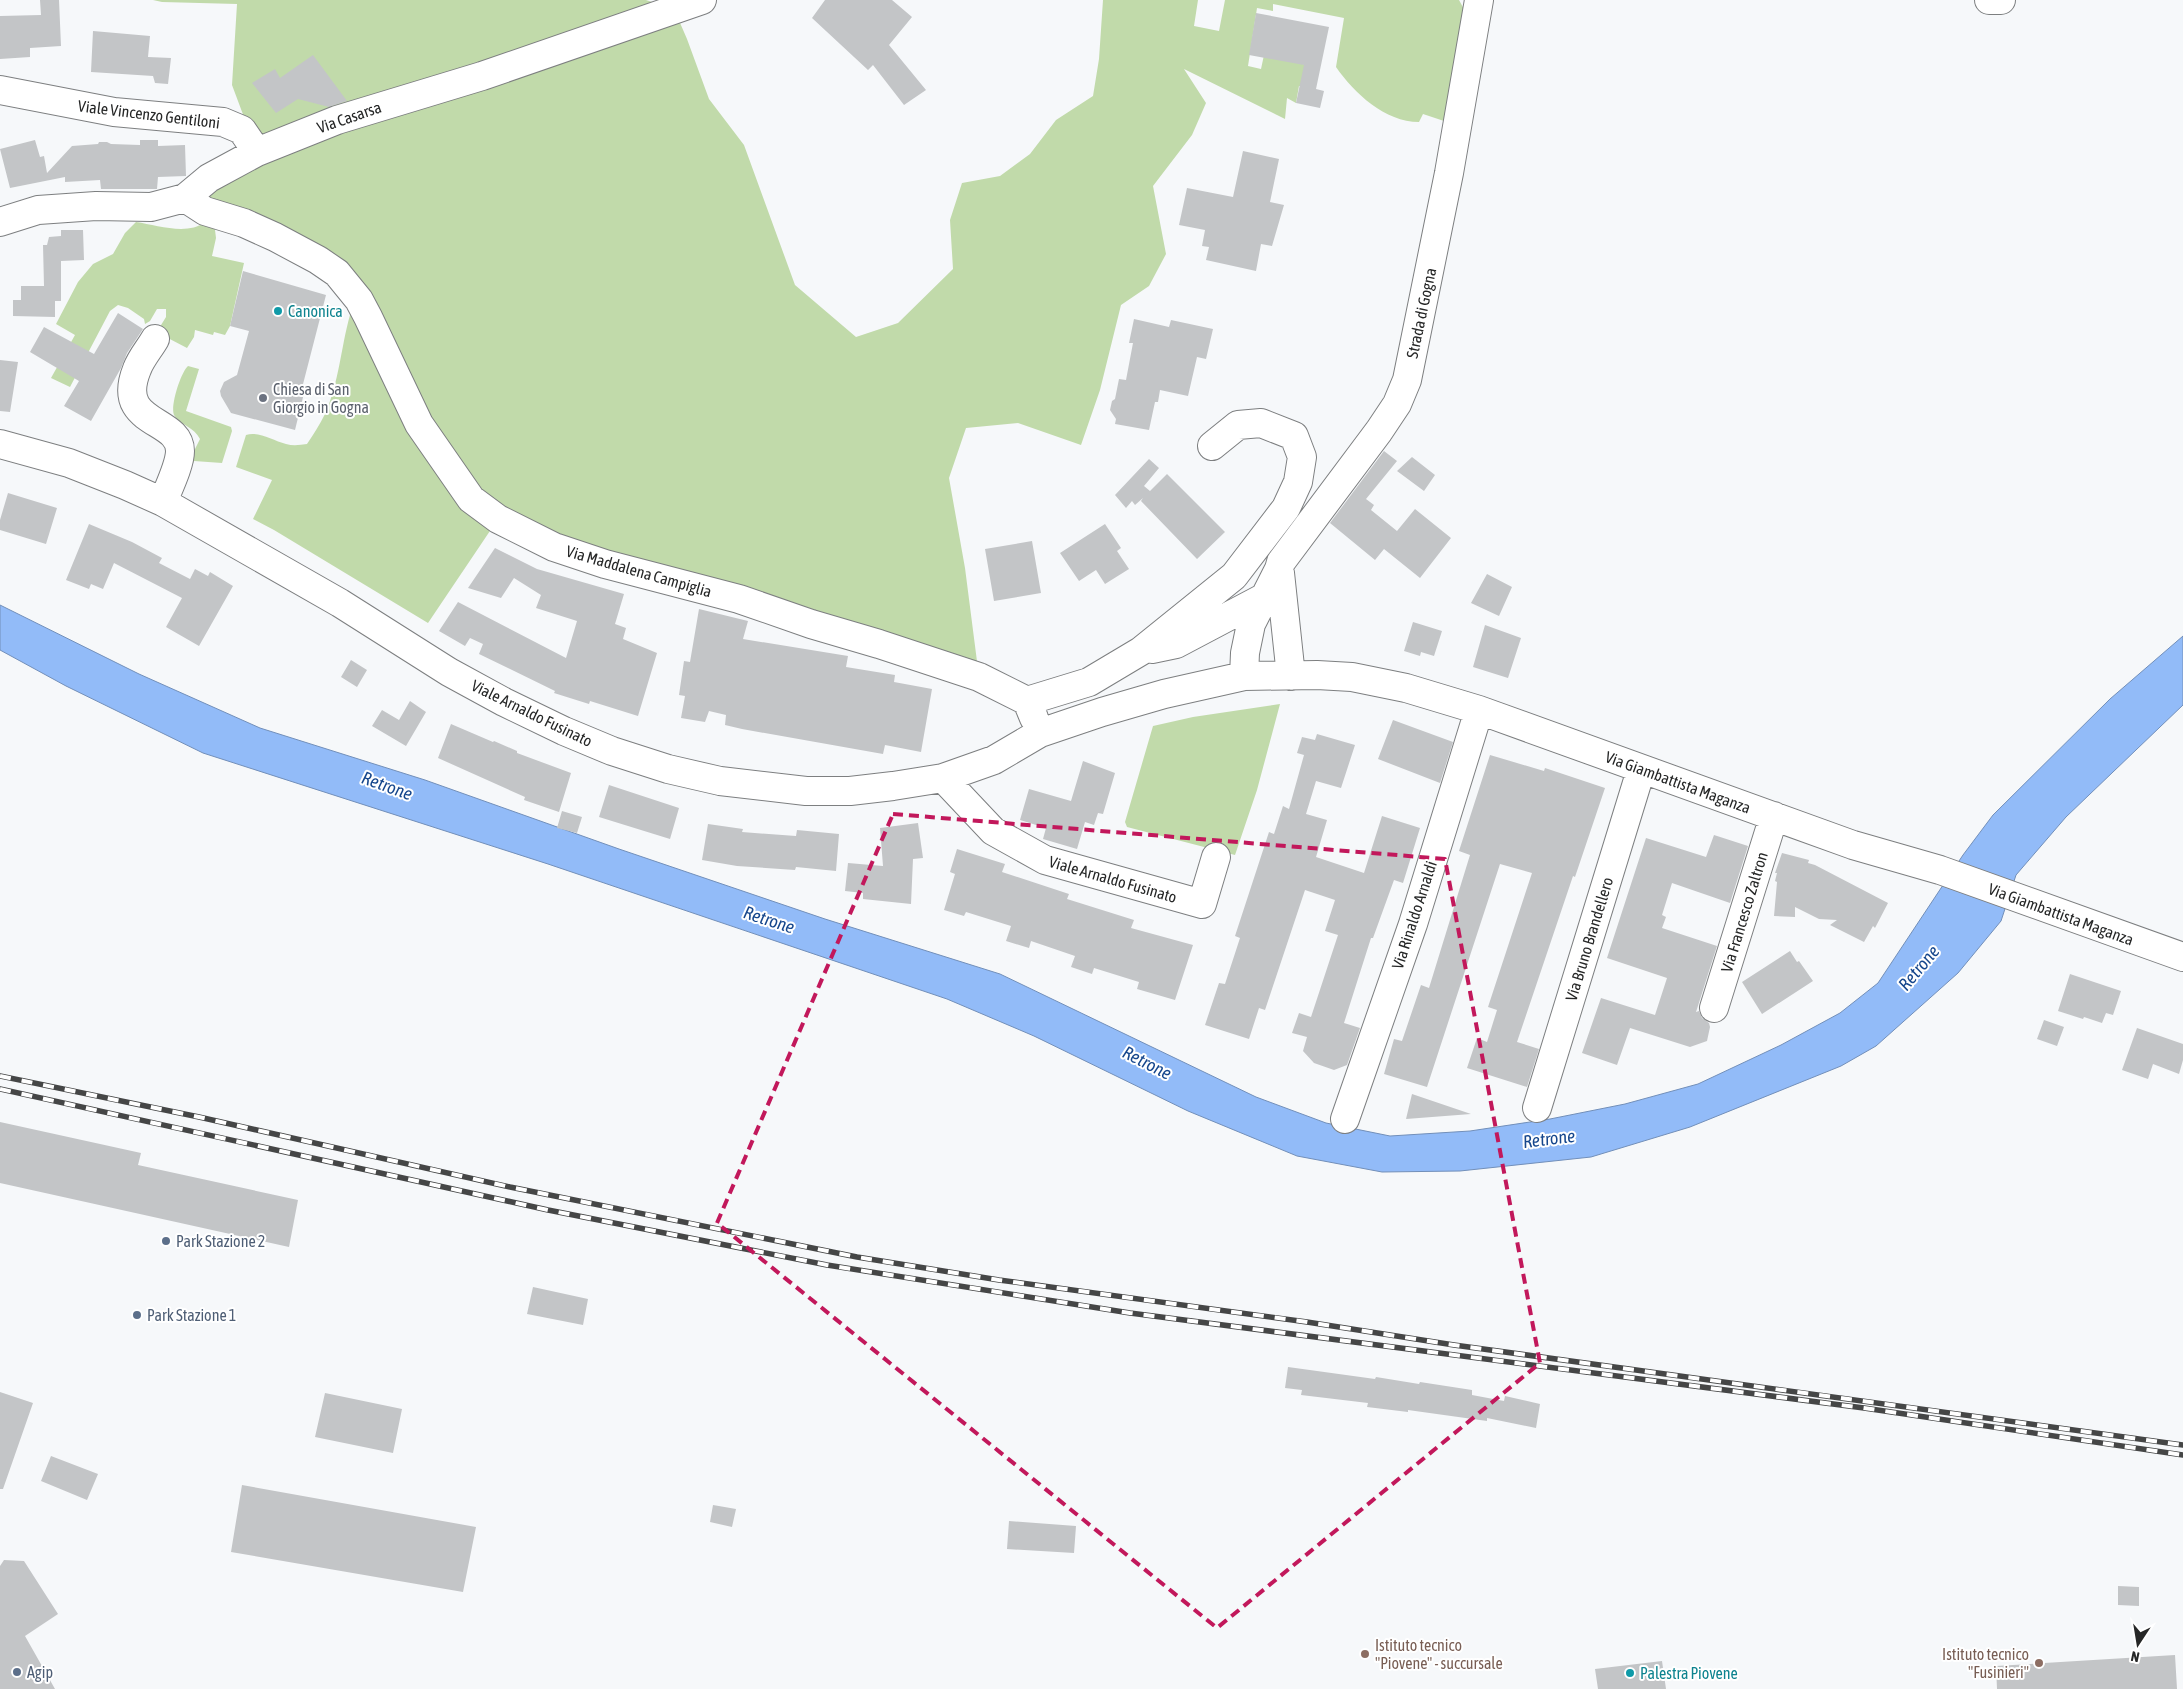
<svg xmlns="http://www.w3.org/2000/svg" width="2183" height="1689" font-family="'Asap Condensed',sans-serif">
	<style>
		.green { fill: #c1daaa }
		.water { fill: #92bbf8; stroke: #728fb9 }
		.building { fill: #c3c5c7 }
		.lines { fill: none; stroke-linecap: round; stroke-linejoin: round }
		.minor-casing { stroke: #7d7f80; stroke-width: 30 }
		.minor { stroke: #fff; stroke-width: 28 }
		.rail-casing { stroke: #454646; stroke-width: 5.5 }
		.rail { stroke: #fff; stroke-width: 4; stroke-dasharray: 11; stroke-linecap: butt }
		.marked { fill: none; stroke: #c2185b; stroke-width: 4; stroke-dasharray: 10 6; stroke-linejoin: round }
		.culture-dot { fill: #0f9aa8; stroke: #fff; stroke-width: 2 }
		.worship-dot { fill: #6b7280; stroke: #fff; stroke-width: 2 }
		.service-dot { fill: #5c6f8a; stroke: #fff; stroke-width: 2 }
		.education-dot { fill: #8d6e63; stroke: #fff; stroke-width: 2 }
		.labels { text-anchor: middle; stroke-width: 4; stroke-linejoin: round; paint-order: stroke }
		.street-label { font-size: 16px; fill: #262727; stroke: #fff }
		.culture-label { font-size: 16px; fill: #0d838f; stroke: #fff; text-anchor: start }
		.worship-label { font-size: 16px; fill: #5b616d; stroke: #fff; text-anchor: start }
		.service-label { font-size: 16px; fill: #4e5e75; stroke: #fff; text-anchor: start }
		.education-label { font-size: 16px; fill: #785e54; stroke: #fff; text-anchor: start }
		.water-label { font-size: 18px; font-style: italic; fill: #16478d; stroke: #fff }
	</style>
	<rect width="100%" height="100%" fill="#f6f8fa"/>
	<!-- green -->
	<path class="green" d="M153,0h493l28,9 13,30 22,60 35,46 51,140 61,52 42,-14 55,-54 -3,-49 12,-37 38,-7 30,-22 26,-34 37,-24 6,-37 4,-59h95l-4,26 25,5 6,-31h234l12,22 -18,102 -30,-10 -4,8c-34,0 -65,-29 -83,-55l8,-49 -71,-14v7l-16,-3 -9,58 13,3 3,-14 47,11 -4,21 -8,-1 -3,17 -9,-5 -2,21 -101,-50 22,34 -14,32 -39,51 13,68 -17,32 -28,19 -21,85 -19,55 -63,-22 -52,5 -17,50 16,90 14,109 -481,-158 -70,104 -154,-93 -21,-11 19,-39 -36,-13 10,-32c13,-4 27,6 40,9 7,2 14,1 21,0 6,-9 13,-20 18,-30 14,-31 16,-67 25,-99l7,-4 2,-11 -146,-86 3,24 -4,18 32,7 -14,63 -5,9 -11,-3 -1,3 -18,-5 -1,7 -7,11 -23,-12 -6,-6 8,-13v-8h-9l-7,12 -5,3 -1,-5 -16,-11 -10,-3 -8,6 -40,76 -19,-9 24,-43 -19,-11 22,-42 15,-18 20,-10 12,-21 11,-11c21,3 51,14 69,0l-20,-24 72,-46 -25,-67 5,-81 -75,-2z
		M188,366l11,3 -13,42 45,16 1,4 -10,32 -28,-2 -6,14 2,-16 10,-20c-6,-12 -20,-14 -26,-24 -4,-9 7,-43 14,-49z
		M1280,704l-23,86 -22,65 -108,-28 -2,-5 28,-96 40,-9z"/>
	<!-- water -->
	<path class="water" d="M0,605l139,69 121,54 165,52 194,69 206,70 175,55 256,123 70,26 64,13 80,-5 80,-12 75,-15 73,-20 83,-39 59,-32 38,-30 85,-128 30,-40 117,-116 73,-63v69l-117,112 -50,58 -15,46 -43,52 -82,73 -35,20 -151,61 -99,30 -131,14 -78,1 -85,-16 -109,-45 -154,-75 -87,-37 -399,-135 -345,-111 -137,-67 -66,-36z"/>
	<!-- building -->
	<path class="building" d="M40,0h19l2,46 -31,2v9l-30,2v-43l41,-1z
		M825,0h67l20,17 -23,28 37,45 -22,15 -31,-40 -5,5 -56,-52z
		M1256,13l73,14 -13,62 8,2 -4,17 -24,-5 8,-38 -55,-10z
		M93,31l57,5 -2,21 23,1 -3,26 -13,-1 -2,-7 -62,-4z
		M313,55l34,46 -18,6 -31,-8 -22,14 -24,-30 23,-14 5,9z
		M35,140l5,17 4,-1 3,17 25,-27 26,-2 1,-2h8l4,2 29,1v-5h18v6l27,-1 1,31 -28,1 -1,12h-56l-1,-9 -35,2v-5l-55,11 -10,-39z
		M1243,151l36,8 -9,43 14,3 -12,41 -11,-2 -5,27 -50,-11 3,-13 -7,-1 3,-16 -26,-5 8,-37 46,9z
		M61,230h22l1,30 -23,1v40h-6v16l-42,-1v-16h8v-14h23l-1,-41h4l2,-8 12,-1z
		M243,271l83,24 -24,93 3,1 -10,41 -64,-17 -10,-17 -1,-5 4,-9 13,-7 12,-44 -19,-5z
		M118,313l25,16 -16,24 -6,15 -30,53 -27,-15 15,-25 -49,-29 14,-25 50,27z
		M1134,319l35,8 2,-7 42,9 -7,30 -9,-2 -9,39 -28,-6 -2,12h-3l-6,28 -34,-6 1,-5 -6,-9 2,-9 3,-2 4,-20 7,1 7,-37h-4z
		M0,360l18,2 -8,50 -10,-1z
		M1384,451l13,10 -31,38 8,6 -3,5 26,21 18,-22 36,29 -31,40 -36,-29 -9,11 -45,-37z
		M1412,457l23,18 -11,16 -27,-20z
		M1149,459l10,9 -15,18 6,5 17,-17 58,58 -28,27 -56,-58 2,-3 -8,7 -3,-4 -6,7 -11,-13z
		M8,493l49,15 -11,36 -46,-14v-10z
		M89,524l43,18 30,16 -3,5 31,16 5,-10 13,7 2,-4 23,14 -34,60 -33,-19 16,-29 -68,-35 -11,26 -12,-5 -2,5 -23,-9z
		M1105,524l16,24 -4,3 12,18 -24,15 -9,-14 -17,11 -19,-28z
		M1032,541l9,52 -47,8 -9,-52z
		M495,548l42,21 87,25 -9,30 11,4 -3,11 34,14 -19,63 -48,-15 -1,3 -35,-11 1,-2 -76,-37 4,-10 -13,-6 -5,8 -26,-15 19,-29 108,56 11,-37 -41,-13 5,-13 -27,-17 -13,20 -33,-10z
		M1487,574l25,13 -13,29 -28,-13z
		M699,609l49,12 -5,18 105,17 -2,11 49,8 -1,7 38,7 -11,63 -36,-7 -2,9 -141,-25 -17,-4 1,-10 -17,-4 -4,11 -24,-4 4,-22 -6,-1 5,-34 6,1z
		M1413,622l29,9 -8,25 -13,-4 -1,4 -16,-5z
		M1485,625l36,13 -13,40 -35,-11z
		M351,660l16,10 -10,17 -16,-10z
		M410,701l16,11 -20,34 -34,-20 10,-16 17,10z
		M1393,720l60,22 -13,41 -62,-24z
		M451,724l42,18 1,-1 23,10v2l54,20 -12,39 -35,-12 1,-3 -87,-39z
		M1317,734l38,11 -14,43 -25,-7 -10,33 21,6 -11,37 48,16 18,-57 38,12 -17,55 -9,-3 -21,58h-2l-27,85 16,5 -13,37 -13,5 -20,-7 -11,-12 4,-14 -15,-4 7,-20 12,4 27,-82 -13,-4 10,-31 -30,-10 -40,120 -6,-2 -10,31 -44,-14 14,-42 6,1 15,-46 -5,-2 34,-104 5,2 9,-28 6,3 15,-54 -7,-2 5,-16 13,3z
		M1490,755l54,16 1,-3 60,20 -30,89 -2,-1 -56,166 22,7 -12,38 -60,-19 10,-30 10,4 10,-32 -9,-3 44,-134 -32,-9 -73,223 -43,-13 10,-35 8,2 19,-56 8,3 41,-133 -11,-4z
		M1083,761l32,12 -12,41 -5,-1 -4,12 -9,-3 -8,27 -34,-10 3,-11 -26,-8 9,-31 42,12z
		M609,785l70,23 -9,31 -71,-22z
		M562,811l20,6 -5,16 -20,-5z
		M918,823l5,35 -10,1 -2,45 -48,-5v-6l-18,-2 3,-28 35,3 -3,-38z
		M708,824l35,5 -1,3 54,4 1,-6 42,4 -3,37 -40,-4 -1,3 -58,-4 -35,-6z
		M1714,835l34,11 -18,57 -58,-20 -10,32 4,2 -4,11 55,18 -21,66 3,-1 3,7 7,5 1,4 -3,14 -17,6 -60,-19 -13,37 -35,-12 19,-55 54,17 12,-37 -60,-20 39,-120 60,19z
		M957,849l48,15 -3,8 67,22 -2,5 67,21 -3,8 62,17 -18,55 -38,-11 2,-7 -45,-14 -2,6 -21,-7 4,-11 -44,-15 -2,7 -23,-7 5,-15 -45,-14 -2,4 -20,-6 11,-36 -5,-2z
		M1782,853l27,7 -1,3 7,2 73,38 -13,25 -2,-2 -9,16 -34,-17 7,-5 -18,-1 -24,-12v10l-21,-1 3,-34 -2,-1 2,-8h-2z
		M1790,951l7,11 2,-1 14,20 -51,33 -20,-32z
		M2070,974l51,17 -8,24 -7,-2 -4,10 -18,-6 -1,2 -25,-8z
		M2044,1020l20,7 -7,19 -20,-7z
		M2137,1028l46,16v16l-4,14 -26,-10 -5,15 -26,-9z
		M1412,1094l59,20 -65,5z
		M0,1122l141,31 -3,12 160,35 -9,47 -289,-64z
		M533,1287l55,12 -5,26 -56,-11z
		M1288,1367l87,12 1,-2 43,7 1,-2 52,8v5l32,6 1,-5 35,8 -4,24 -49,-10v3l-79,-11v2l-41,-5 1,-4 -67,-8 1,-5 -17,-2z
		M0,1392l33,11 -30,86h-3z
		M325,1393l77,16 -9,44 -78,-16z
		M51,1456l47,18 -11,26 -46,-19z
		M242,1485l234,42 -13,65 -232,-40z
		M713,1505l23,4 -4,18 -22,-5z
		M1009,1521l67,5 -2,27 -67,-4z
		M4,1560l20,1 34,53 -33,22 30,53h-55v-123z
		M2118,1586l21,1v19l-21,-1z
		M2175,1655l2,34h-180l-1,-23z
		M1662,1661l4,28h-68l-3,-20z"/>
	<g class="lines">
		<defs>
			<path id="minor" d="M1989,0h12
				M0,90l114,22 109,10 19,8 15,22
				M185,198l20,13 39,12 31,14 43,23 19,13 22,27 9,17 51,107 52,75 27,20 56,28 51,17 134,35 72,25 68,20 100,33 48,24
				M0,222l38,-12 58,-4 55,1 34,-9 24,-20 48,-26 80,-32 145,-44 220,-76
				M155,339c-5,9 -14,19 -18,30 -23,57 43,48 43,82 0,14 -12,38 -17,51
				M0,444l69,19 56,22 38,17 177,101 109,69 55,30 60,29 48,20 56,18 52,12 86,10h44l43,-5 50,-8 51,-18 46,-27 62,-21 62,-18 80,-18 73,-1 35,2 54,11 73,22 374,135 87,25 243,87
				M1280,573l11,103
				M1152,649l24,-5 89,-47 4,1
				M1244,676l1,-23 6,-29 28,-55 2,-7 98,-131 18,-27 10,-24 42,-207 30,-173
				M1034,718l-7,-17 62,-19 52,-31 93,-75 52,-68 12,-26 4,-25 -8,-21 -33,-13 -23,2 -26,21
				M943,778l50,53 52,29 157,44 14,-47
				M1714,1008l60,-192
				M1537,1108l104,-338
				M1345,1119l68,-195 66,-214"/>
		</defs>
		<!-- minor casing -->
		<use href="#minor" class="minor-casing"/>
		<!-- minor -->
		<use href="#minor" class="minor"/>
		<defs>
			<path id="rail" d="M0,1076l199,41 311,70 347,70 142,23 308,42 147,23 729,100
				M0,1089l548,121 279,55 303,48 734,95 319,47"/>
		</defs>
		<!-- rail casing -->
		<use href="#rail" class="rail-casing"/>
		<!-- rail -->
		<use href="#rail" class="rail"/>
	</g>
	<!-- marked area -->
	<path class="marked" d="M893,814l552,45 95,504 -323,265 -500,-405z"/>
	<!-- markers -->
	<g class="culture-dot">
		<circle cx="278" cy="311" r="5"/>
		<circle cx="1630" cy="1673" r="5"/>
	</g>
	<circle class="worship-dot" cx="263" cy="398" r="5"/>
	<g class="service-dot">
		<circle cx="166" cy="1241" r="5"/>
		<circle cx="137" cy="1315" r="5"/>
		<circle cx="17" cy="1672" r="5"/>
	</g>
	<g class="education-dot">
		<circle cx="1365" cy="1654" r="5"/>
		<circle cx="2039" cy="1663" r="5"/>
	</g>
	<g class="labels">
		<!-- street labels -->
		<g class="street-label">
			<text transform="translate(149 114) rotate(7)" y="6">Viale Vincenzo Gentiloni</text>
			<text transform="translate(349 117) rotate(-19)" y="6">Via Casarsa</text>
			<text transform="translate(1421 313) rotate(-78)" y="6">Strada di Gogna</text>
			<text transform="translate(639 571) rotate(16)" y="6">Via Maddalena Campiglia</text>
			<text transform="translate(532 713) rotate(26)" y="6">Viale Arnaldo Fusinato</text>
			<text transform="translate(1678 782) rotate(20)" y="6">Via Giambattista Maganza</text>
			<text transform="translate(1113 879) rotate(16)" y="6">Viale Arnaldo Fusinato</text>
			<text transform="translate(1744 912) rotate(-73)" y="6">Via Francesco Zaltron</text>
			<text transform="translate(2061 914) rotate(20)" y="6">Via Giambattista Maganza</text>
			<text transform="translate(1414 915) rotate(-72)" y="6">Via Rinaldo Arnaldi</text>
			<text transform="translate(1589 939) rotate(-73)" y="6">Via Bruno Brandellero</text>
		</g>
		<!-- culture labels -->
		<g class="culture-label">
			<text x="288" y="317">Canonica</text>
			<text x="1640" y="1679">Palestra Piovene</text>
		</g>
		<!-- worship labels -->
		<g class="worship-label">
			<text x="273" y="395">Chiesa di San<tspan x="273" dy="18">Giorgio in Gogna</tspan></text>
		</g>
		<!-- service labels -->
		<g class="service-label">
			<text x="176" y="1247">Park Stazione 2</text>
			<text x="147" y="1321">Park Stazione 1</text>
			<text x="27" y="1678">Agip</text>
		</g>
		<!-- education labels -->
		<g class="education-label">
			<text x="1375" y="1651">Istituto tecnico<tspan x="1375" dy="18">"Piovene" - succursale</tspan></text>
			<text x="2029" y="1660" text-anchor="end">Istituto tecnico<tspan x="2029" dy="18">"Fusinieri"</tspan></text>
		</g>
		<!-- water labels -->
		<g class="water-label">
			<text transform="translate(387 786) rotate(20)" y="6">Retrone</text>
			<text transform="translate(769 920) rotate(18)" y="6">Retrone</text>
			<text transform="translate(1919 968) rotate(-50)" y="6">Retrone</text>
			<text transform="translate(1147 1063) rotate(27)" y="6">Retrone</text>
			<text transform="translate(1549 1139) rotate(-7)" y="6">Retrone</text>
		</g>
	</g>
	<!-- north arrow -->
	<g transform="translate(2138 1644) rotate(192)" stroke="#ffffff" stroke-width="4" paint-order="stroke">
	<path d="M0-4L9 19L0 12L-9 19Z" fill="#262727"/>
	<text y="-8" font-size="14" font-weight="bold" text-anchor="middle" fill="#262727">N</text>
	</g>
</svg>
